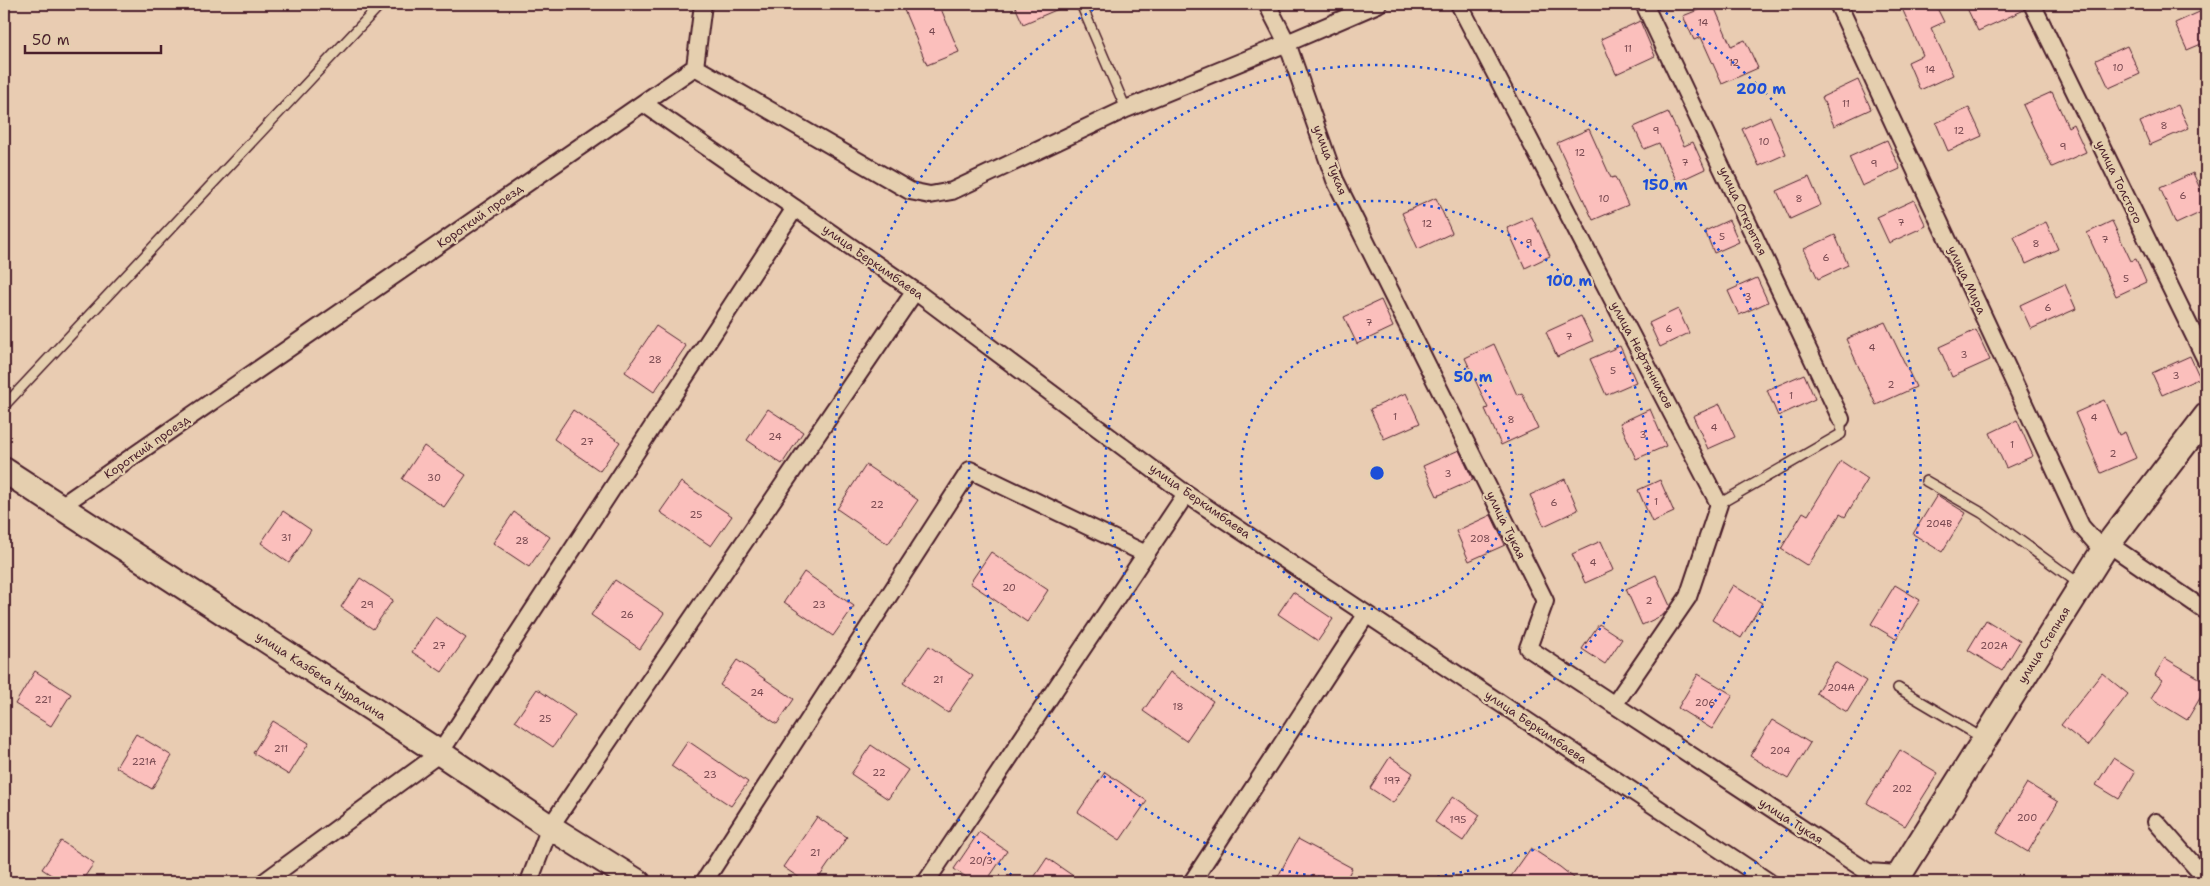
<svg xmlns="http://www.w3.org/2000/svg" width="2210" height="886" font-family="'Shantell Sans',sans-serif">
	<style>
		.building { fill: #fbbfbc; stroke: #4a1f2b }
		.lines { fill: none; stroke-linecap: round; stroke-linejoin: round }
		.lane-casing { stroke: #4a1f2b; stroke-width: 12 }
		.street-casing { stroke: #4a1f2b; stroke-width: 20 }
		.secondary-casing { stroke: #4a1f2b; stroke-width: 28 }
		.lane { stroke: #e5cfaf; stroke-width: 9 }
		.street { stroke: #e5cfaf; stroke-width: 16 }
		.secondary { stroke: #e5cfaf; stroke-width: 24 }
		.ring { fill: none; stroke: #1d4ed8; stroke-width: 2.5; stroke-dasharray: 2.5 5 }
		.labels { text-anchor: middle; stroke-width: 4.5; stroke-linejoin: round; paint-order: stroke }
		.number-label { font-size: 10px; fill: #76474f }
		.street-label { font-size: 12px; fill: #4a1f2b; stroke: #e5cfaf }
		.centre { fill: #1d4ed8; stroke: #e5cfaf; stroke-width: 2.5 }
		.ring-label { font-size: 15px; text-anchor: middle; font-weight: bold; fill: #1d4ed8; stroke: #e5cfaf; stroke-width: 4.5; stroke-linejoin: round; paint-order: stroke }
	</style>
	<rect width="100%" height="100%" fill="#e9ccb2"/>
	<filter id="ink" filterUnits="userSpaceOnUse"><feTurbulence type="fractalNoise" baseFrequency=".02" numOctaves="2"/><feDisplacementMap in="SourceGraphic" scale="10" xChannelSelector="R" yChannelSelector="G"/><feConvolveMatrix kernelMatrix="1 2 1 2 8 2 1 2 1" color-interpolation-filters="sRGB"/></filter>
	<g filter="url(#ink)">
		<!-- building -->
		<path class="building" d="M920,4h19l20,48 -32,13 -23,-55z
			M1014,4h56l-47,20z
			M1713,4l18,42 14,-6 13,28 -36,16 -21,-47 -7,3 -11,-24z
			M1900,4h35l9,18 -13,6 22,47 -33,15 -12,-28 15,-7z
			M1965,4h57l2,6 -46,21z
			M2206,9v33l-19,8 -12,-27z
			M1640,21l15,35 -39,18 -15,-35z
			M2127,46l13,28 -31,14 -13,-28z
			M1858,80l13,29 -37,17 -12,-29z
			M2052,92l16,35 5,-3 13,28 -34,15 -29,-62z
			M2178,105l11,23 -39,17 -10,-23z
			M1969,108l13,28 -34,15 -12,-28z
			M1668,112l16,34 9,-4 12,27 -28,13 -18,-39 -15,6 -10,-22z
			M1770,116l16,38 -27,12 -17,-37z
			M1589,129l22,49 4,-1 13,28 -35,15 -36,-77z
			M1887,140l13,29 -38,17 -13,-29z
			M2193,173l13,29v8l-30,14 -16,-36z
			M1809,177l12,28 -31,14 -13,-28z
			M1436,198l16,35 -34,16 -16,-36z
			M1914,200l12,26 -37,17 -12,-26z
			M1532,217l18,39 -25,12 -18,-40z
			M1729,220l10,22 -25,11 -9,-22z
			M2112,221l19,40 5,-2 10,23 -30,14 -29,-63z
			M2046,222l12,27 -32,15 -12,-27z
			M1835,235l13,30 -30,14 -14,-30z
			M1757,278l11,24 -29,13 -11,-24z
			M2065,284l11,25 -45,20 -11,-24z
			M1381,300l12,27 -36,17 -13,-27z
			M1678,309l11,24 -29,14 -11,-24z
			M1581,316l12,25 -36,16 -11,-25z
			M1885,322l31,65 -40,18 -30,-66z
			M656,326l30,20 -32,46 -29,-20z
			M1976,330l14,30 -38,17 -13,-30z
			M1494,344l23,51 5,-2 16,35 -37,17 -16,-36 3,-1 -23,-50z
			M1620,346l16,36 -30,13 -16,-36z
			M2190,356l10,22 -38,17 -10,-22z
			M1804,374l11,25 -37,17 -11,-26z
			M1406,393l14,30 -36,16 -14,-30z
			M2104,400l15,35 6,-3 11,26 -35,15 -26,-60z
			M1720,404l15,33 -27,12 -15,-33z
			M768,409l35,23 -21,32 -35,-24z
			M1650,409l16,37 -30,13 -16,-36z
			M573,410l47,32 -20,29 -46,-32z
			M2017,420l16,36 -27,12 -16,-35z
			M424,446l42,29 -22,32 -42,-28z
			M1459,450l14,30 -36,16 -14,-30z
			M1841,461l27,18 -23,38 -5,-3 -32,52 -27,-17 22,-37 5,3z
			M866,465l52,35 -30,44 -51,-35z
			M1565,479l13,31 -34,16 -14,-31z
			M1660,480l14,32 -22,10 -14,-32z
			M681,482l51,34 -21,30 -51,-34z
			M1937,495l29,18 -24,39 -29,-18z
			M283,511l28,19 -22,33 -28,-20z
			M514,512l36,25 -21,30 -36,-24z
			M1491,515l14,30 -36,16 -13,-30z
			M1601,541l13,29 -29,13 -13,-29z
			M991,552l57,38 -21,32 -57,-39z
			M804,572l50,34 -21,30 -49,-34z
			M1656,575l14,31 -7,9 -21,10 -16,-36z
			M360,578l33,22 -20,29 -32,-22z
			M615,580l49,33 -24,36 -49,-34z
			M1733,585l29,18 -21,35 -29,-18z
			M1895,585l25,15 -24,39 -25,-15z
			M1293,592l40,27 -15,22 -40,-27z
			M435,617l31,21 -24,34 -30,-20z
			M1986,620l34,21 -18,30 -34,-21z
			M1599,624l23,15 -17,25 -23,-15z
			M929,646l44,30 -25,37 -45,-30z
			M2165,658l41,24v6l-19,32 -36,-22 11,-18 -7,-5z
			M737,660l57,39 -17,25 -57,-39z
			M1835,662l31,19 -19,31 -31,-19z
			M35,671l36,23 -20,32 -36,-22z
			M1170,672l43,29 -27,40 -43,-30z
			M2102,673l26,21 -40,52 -27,-21z
			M1698,674l35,21 -21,34 -34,-21z
			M537,689l38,26 -22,32 -38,-26z
			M1772,720l38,23 -22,36 -38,-23z
			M273,721l36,22 -20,32 -36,-22z
			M136,734l36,22 -20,33 -36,-22z
			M688,741l60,41 -17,24 -60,-40z
			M871,745l37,25 -20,29 -37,-25z
			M1900,750l38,23 -33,53 -38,-23z
			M1390,757l23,16 -20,30 -23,-15z
			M2113,758l22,14 -16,27 -23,-14z
			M1105,772l42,29 -27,39 -42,-28z
			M2027,783l31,19 -30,50 -31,-19z
			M1453,796l27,19 -17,26 -28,-19z
			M817,817l30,20 -31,45h-10l-23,-15z
			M979,832l28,19 -21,31h-12l-20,-13z
			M1298,839l54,29 -7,14h-70z
			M61,841l33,22 -13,19h-19l-20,-13z
			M1531,848l29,19 19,15h-72z
			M1047,858l35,24h-51z"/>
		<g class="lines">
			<defs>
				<path id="lane" d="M1081,4l45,105
					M4,406l377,-402
					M1926,481l56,32 99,72
					M1719,504l122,-70v-15
					M1898,688l86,51"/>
				<path id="street" d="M1267,4l20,39 48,137 210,421 -17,47 340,224 31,2
					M1459,4l260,500 -31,93 -74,108
					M1644,4l197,415
					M1838,4l243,522 22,25
					M2032,4l174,356
					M695,67l8,-63
					M643,103l272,188 271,203 583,388
					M61,506l634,-439 215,124 20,4 22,-4 174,-82 161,-66 91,-39
					M2110,545l96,66
					M2156,822l50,57
					M264,882l176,-129 355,-545
					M529,882l21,-55 365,-536
					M704,882l266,-412 176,84
					M926,882l260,-388
					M1192,882l174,-267"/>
				<path id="secondary" d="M4,470l436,283 110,74 88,55
					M1895,882l208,-331 103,-135"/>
			</defs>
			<!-- lane casing -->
			<use href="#lane" class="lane-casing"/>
			<!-- street casing -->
			<use href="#street" class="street-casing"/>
			<!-- secondary casing -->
			<use href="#secondary" class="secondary-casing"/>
			<!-- lane -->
			<use href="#lane" class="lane"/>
			<!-- street -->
			<use href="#street" class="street"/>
			<!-- secondary -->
			<use href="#secondary" class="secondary"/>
		</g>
	</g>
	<!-- distance rings -->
	<g class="ring">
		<circle cx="1377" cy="473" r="136"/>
		<circle cx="1377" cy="473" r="272"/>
		<circle cx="1377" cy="473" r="408"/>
		<path d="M1017 880A543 543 0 0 1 1101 5M1653 5A543 543 0 0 1 1737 880"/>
	</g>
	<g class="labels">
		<!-- number labels -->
		<g class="number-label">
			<text x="1703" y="26">14</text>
			<text x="932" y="35">4</text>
			<text x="1628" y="52">11</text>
			<text x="1734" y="66">12</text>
			<text x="2118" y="71">10</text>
			<text x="1930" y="73">14</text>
			<text x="1846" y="107">11</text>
			<text x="2164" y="129">8</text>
			<text x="1656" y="134">9</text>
			<text x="1959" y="134">12</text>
			<text x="1764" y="145">10</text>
			<text x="2063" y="150">9</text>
			<text x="1580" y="156">12</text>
			<text x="1685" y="166">7</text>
			<text x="1874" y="167">9</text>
			<text x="2183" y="199">6</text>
			<text x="1604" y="202">10</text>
			<text x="1799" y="202">8</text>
			<text x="1901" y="226">7</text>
			<text x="1427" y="227">12</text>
			<text x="1722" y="240">5</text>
			<text x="2105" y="243">7</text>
			<text x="1529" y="246">9</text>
			<text x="2036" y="247">8</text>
			<text x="1826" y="261">6</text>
			<text x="2126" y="282">5</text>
			<text x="1748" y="300">3</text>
			<text x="2048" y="311">6</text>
			<text x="1369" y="326">7</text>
			<text x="1669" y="332">6</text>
			<text x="1569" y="340">7</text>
			<text x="1872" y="351">4</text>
			<text x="1964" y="358">3</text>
			<text x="655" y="363">28</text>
			<text x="1613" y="374">5</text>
			<text x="2176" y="379">3</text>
			<text x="1891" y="388">2</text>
			<text x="1791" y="399">1</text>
			<text x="1395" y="420">1</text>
			<text x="2094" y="421">4</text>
			<text x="1511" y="423">8</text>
			<text x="1714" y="431">4</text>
			<text x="1643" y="438">3</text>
			<text x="775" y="440">24</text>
			<text x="587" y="445">27</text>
			<text x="2012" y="448">1</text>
			<text x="2113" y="457">2</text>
			<text x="1448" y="477">3</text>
			<text x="434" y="481">30</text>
			<text x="1656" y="505">1</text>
			<text x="1554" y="506">6</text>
			<text x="877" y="508">22</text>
			<text x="696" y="518">25</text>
			<text x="1939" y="527">204В</text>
			<text x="286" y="541">31</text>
			<text x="1480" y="542">208</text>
			<text x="522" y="544">28</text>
			<text x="1593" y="566">4</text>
			<text x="1009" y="591">20</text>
			<text x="1649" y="604">2</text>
			<text x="367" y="608">29</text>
			<text x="819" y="608">23</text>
			<text x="627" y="618">26</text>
			<text x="439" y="649">27</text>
			<text x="1994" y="649">202А</text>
			<text x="938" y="683">21</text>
			<text x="1841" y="691">204А</text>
			<text x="757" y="696">24</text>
			<text x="43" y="703">221</text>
			<text x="1705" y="706">206</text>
			<text x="1178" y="710">18</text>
			<text x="545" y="722">25</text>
			<text x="281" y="752">211</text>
			<text x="1780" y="754">204</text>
			<text x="144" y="765">221А</text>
			<text x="879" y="776">22</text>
			<text x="710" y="778">23</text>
			<text x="1392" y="784">197</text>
			<text x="1902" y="792">202</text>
			<text x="2027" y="821">200</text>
			<text x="1458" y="823">195</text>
			<text x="815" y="856">21</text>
			<text x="981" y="864">20/3</text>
		</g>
		<!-- street labels -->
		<g class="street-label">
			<text transform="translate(1330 160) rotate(69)" y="4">улица Тукая</text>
			<text transform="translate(2119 182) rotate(64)" y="4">улица Толстого</text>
			<text transform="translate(1743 211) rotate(65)" y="4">улица Открытая</text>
			<text transform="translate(480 216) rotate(-35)" y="4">Короткий проезд</text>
			<text transform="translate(873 262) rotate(35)" y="4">улица Беркимбаева</text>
			<text transform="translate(1967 280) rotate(65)" y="4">улица Мира</text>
			<text transform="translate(1642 355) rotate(62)" y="4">улица Нефтянников</text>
			<text transform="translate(147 447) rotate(-35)" y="4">Короткий проезд</text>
			<text transform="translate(1200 501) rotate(35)" y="4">улица Беркимбаева</text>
			<text transform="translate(1506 525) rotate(64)" y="4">улица Тукая</text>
			<text transform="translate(2044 645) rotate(-58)" y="4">улица Степная</text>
			<text transform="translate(321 676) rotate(33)" y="4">улица Казбека Нуралина</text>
			<text transform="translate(1536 727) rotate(34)" y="4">улица Беркимбаева</text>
			<text transform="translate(1791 821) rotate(33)" y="4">улица Тукая</text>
		</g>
	</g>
	<circle cx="1377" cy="473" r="8" class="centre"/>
	<g class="ring-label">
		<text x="1761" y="94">200 m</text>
		<text x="1665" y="190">150 m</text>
		<text x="1569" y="286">100 m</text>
		<text x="1473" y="382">50 m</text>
	</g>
	<!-- margin -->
	<rect width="2210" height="886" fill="none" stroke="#e5cfaf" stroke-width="20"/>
	<rect x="10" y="10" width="2190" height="866" fill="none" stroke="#4a1f2b" stroke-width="2" filter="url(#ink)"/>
	<!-- scale -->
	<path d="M25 45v8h136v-8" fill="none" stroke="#4a1f2b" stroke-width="2.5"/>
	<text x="32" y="45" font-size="15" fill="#4a1f2b" stroke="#e5cfaf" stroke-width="4" paint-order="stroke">50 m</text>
</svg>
